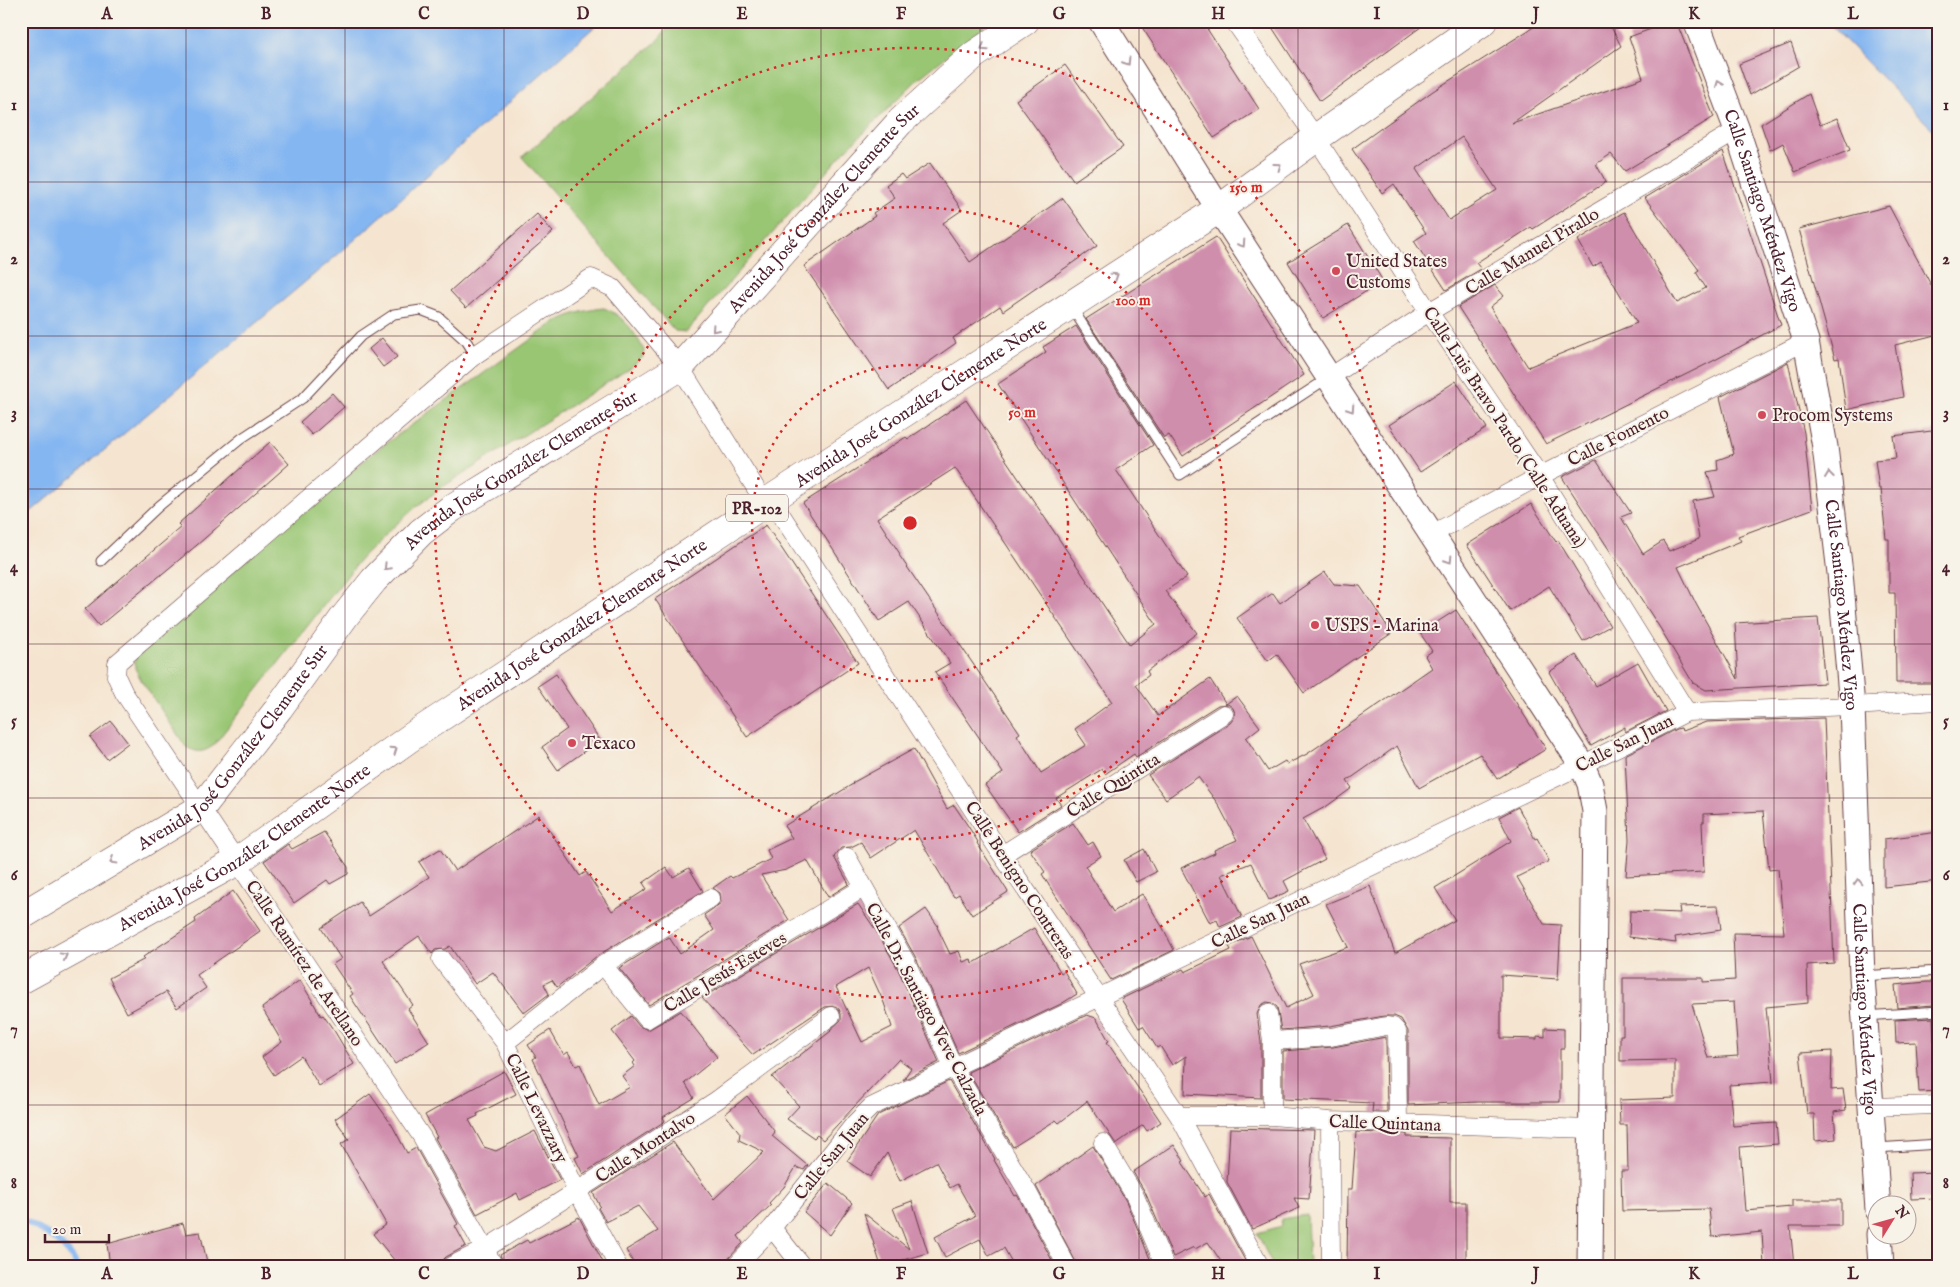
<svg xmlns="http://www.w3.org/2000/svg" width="1960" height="1287" font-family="'IM FELL English',serif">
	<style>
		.green { fill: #99c673; stroke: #72724f }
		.water { fill: #84b6f1; stroke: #676a8e }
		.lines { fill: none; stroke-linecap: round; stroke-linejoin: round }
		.stream { stroke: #84b6f1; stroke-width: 6 }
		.building { fill: #d08ead; fill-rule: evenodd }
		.lane-casing { stroke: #643d44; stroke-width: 11 }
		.street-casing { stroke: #643d44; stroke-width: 19 }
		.secondary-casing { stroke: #643d44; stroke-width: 27 }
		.primary-casing { stroke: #643d44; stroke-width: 29 }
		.lane { stroke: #fff; stroke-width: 9 }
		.street { stroke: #fff; stroke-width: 18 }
		.secondary { stroke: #fff; stroke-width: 25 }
		.primary { stroke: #fff; stroke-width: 28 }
		.oneway { stroke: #ae9aa0 }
		.grid { fill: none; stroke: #4a1f2b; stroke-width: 1; stroke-opacity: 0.55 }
		.ring { fill: none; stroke: #d62828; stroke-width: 2.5; stroke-dasharray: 2.5 5 }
		.poi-dot { fill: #d1495b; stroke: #f7f3e8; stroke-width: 2 }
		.labels { text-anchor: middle; stroke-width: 4; stroke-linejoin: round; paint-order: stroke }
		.shield { fill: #f7f3e8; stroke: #7e5f64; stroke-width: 1 }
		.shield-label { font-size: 16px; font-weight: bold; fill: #4a1f2b }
		.street-label { font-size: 18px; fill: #4a1f2b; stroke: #f7f3e8 }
		.poi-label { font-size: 18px; fill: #4a1f2b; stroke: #f7f3e8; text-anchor: start }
		.centre { fill: #d62828; stroke: #f7f3e8; stroke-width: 2.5 }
		.ring-label { font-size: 15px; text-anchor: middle; font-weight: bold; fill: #d62828; stroke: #f7f3e8; stroke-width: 4; stroke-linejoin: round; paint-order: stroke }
		.neatline { fill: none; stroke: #4a1f2b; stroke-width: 2 }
		.grid-label { font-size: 16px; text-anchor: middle; font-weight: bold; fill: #4a1f2b }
	</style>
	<rect width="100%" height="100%" fill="#f7f3e8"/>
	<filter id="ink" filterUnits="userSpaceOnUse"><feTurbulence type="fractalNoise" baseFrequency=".02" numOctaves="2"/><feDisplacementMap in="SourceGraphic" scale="10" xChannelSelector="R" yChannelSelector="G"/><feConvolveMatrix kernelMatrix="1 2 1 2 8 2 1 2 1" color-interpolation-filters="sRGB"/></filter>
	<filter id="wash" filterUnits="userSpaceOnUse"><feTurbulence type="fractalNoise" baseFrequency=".0096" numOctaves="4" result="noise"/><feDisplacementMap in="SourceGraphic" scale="20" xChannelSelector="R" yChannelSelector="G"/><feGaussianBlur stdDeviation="1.12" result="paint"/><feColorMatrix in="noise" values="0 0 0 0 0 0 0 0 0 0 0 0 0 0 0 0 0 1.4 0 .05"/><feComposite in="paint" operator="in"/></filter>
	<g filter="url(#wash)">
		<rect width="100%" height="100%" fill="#f5e5d0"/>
		<!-- green -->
		<path class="green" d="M674,21h317l-73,58 -75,74 -157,179 -11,-1 -153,-174 133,-114z
			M604,308c19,7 31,24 40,42l-1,7 -13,11 -189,120 -25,19 -27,24 -27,26 -149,189c-11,7 -15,7 -27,1l-45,-67 -6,-12v-10l149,-132 97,-79 174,-125c16,-8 31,-12 49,-14z
			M1307,1215l2,51h-36l-16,-33 25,-7 -1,-7z"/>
		<!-- water -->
		<path class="water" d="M21,21h580l-259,230 -321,269z
			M1827,21h107l5,5v110z"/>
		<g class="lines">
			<!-- stream -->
			<path class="stream" d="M21,1219c21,11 47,25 56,47"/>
		</g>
		<g id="blocks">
			<!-- building -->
			<path class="building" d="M1138,21h64l57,88 -45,29z
				M1268,21h161l-109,80z
				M1543,21h65l13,25 -109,77 131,-45 -14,-41 44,-16h3l38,96 -89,54 -14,-17 -15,10 10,18 -73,47 -2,-2 -55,36 5,6 -35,21 -32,-49 12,-8 -32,-49 -12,9 -30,-44 81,-58zM1462,137l35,53 -48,30 -33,-51z
				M1791,43l8,23 -49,29 -11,-31z
				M1065,65l58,82 -49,34 -58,-81z
				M1809,94l11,31 17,-7 13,32 -55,22 -12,-29 -13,7 -9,-26z
				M1723,151l58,174 -68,36 -167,83 -88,-137 37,-22 9,11 -14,11 38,60 109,-44 -36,-61 -8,5 -15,-27 46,-28 53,91 29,-15 -10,-16 3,-2 -54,-72z
				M930,163l32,47 -19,13 27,39 93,-64 34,48 -94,65 -3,-5 -47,32 3,5 -67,47 -85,-124 71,-50 -2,-3 22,-15 -9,-13 15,-11 4,5z
				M1889,206l50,94v34l-44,11 8,52 -57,13 -7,-52 -4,1 -36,-130z
				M537,214l16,18 -87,76 -16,-17z
				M1348,225l35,56 -60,37 -35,-56z
				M1216,237l88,138 -121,81 -14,-21 -5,3 -78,-119z
				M1076,326l77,119 -37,25 71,107 -22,14 32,42 -50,38 2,4 -13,10 22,31 52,-37 16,25 11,-8 23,31 -14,11 22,33 17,-10 2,3 20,-10 125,-86 -7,-12 7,-5 -12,-18 36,-23 90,139 -49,30 -17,-25 -61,34 -22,-42 -50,35 5,7 -25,18 -24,13 22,40 -41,22 5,10 -20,9 -18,-37 -30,12 21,42 -22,10 -3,-7 -7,3 -29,-55 34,-15 -1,-3 23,-10 -19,-36 -20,-27 -32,22 -18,-24 82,-52 4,-5 1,-5 -2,-5 -5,-4 -10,1 -82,52 -2,-3 -29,20 -3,-5 -46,29 5,7 -43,27 -33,-47 18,-12 -68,-101 15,-9 -41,-61 -30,19 -76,-118 103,-66 2,2 58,-39 164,245 26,-21 -158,-240 48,-32 -3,-5zM955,468l157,234 -37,27 11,16 -45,28 -24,-38 3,-2 -121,-178 1,-1 -23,-36z
				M382,338l15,19 -14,10 -14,-18z
				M1788,362l16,71 8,76 -74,27 3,5 -63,26 18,37 42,75 -3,-56 83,-5 7,65 -119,7 -13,-7 -33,-55 -98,-151 34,-17 35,53 -10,4 22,37 20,-13 6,10 30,-12 -6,-38 22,-4 -8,-25 11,-2 -1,-10 17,-6 -14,-57z
				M1456,381l31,47 -67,44 -31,-47z
				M332,393l12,14 -32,28 -12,-13z
				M1939,430v253h-43l-1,-90h-6v-54h-3l-5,-50h-2l-4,-29 21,-2 -3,-22z
				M270,442l19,22 -92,81 -98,81 -14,-17 96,-82 -3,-3z
				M1531,504l25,38 2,-2 52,86 -27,15 -34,-55 -39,25 -43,-66z
				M766,525l92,138 -111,74 -92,-138z
				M1325,572l9,12 26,2 32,47 -88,60 -27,-39 -9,7 -31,-43 36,-25 7,10z
				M1576,655l20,31 42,-24 28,49 -41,21v-5l-34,19 -42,-74z
				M556,674l44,66 -42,30 -16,-23 25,-18 -29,-43z
				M1824,718l10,245 -27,2 1,38 -42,4 7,75 -44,3 4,41 43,-3 2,21 -38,3 5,64 47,-4v-7h49v26h-51l4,40h-30l-2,-34 -50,5 -3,-28 -87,2 -1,-40h7l-1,-46h-7l-1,-25 56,-2v-38l-55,1v-26h3v-57h80v4l32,-2 -2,-47 51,1 -6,-65 -9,1 -6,-59 -59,3v8h-2l2,50 -78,4 3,-36 -4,-85 51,-26 5,-1 1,3 24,-9zM1734,1002l4,54 -30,2 -16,-54z
				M111,721l17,22 -21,16 -17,-22z
				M914,749l33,60 7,-4 14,21 10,16 -1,1 31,49 -36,23 -13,-21 -5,3 -40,-67 -43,28 -10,-16 -10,5 -10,1 -7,9 15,27 -21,13 -21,-37 -21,10 -25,5 28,45 -140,85 -30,-37 50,-31 11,17 34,-24 -10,-15 17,-12 -1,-10 -7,-5 17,-12 2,2 39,-19 -4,-9 25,-12 -8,-12 69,-42 -1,-1z
				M1518,807l17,32 2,-1 12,23 -32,16 27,47 17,1 -3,54 -57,-4v63l36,1v-3l8,1v-9l19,1v20h-4v53h-82l-70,3v-74l-7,-12 -7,-3h-10l-54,10 -49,4 -4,-23 -5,-4 -5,-1 -6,3 -4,9 4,28v56l-76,-4 1,-38 -14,9 -12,-19 -3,2 -14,-22 -4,2 -18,-29 62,-30 2,3 19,-9 27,-13 -2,-4 22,-10 35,72 28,-14 -15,-30 49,-17 -22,-43 44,-18 25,67 60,-33 -20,-32 76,-47 -12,-24z
				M539,815l41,61 6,-4 26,39 35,-22 -4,-6 23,-16 7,10 16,-9 14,23 -106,65 -40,31 -5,-7 -8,4 5,10 -25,19 -31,-41 -18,12 -25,-38 -5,3 -10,1 -3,4 -13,-18 -36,25 30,44 -5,4 21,33 -34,22 -45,-68 3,-2 -20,-30 8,-5 -20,-31 39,-26 9,14 60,-39 -10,-15 21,-13 15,22z
				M1073,823l15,22 5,-3 8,14 -16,10 28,46 29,-18 21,34 11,22 -63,30 -61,-93 -8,-13 3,-2 -15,-22z
				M324,832l24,35v7l-18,10 -3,-4 -33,23 -30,-42 24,-17 4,5z
				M1939,832v49l-55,6v-48z
				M1144,849l12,23 -20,10 -12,-22z
				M233,891l27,40 -63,44 9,13 -29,20 -11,-16 -39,21 -18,-35 36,-19 -2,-2 53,-35 -1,-3z
				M858,904l19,28 21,37 41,93 -36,18 8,-12 -12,-9 -76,81 -6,-5 -3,3 -27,-19 12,-13 -27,-29 59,-46 -1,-1 11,-10v-6l-2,-5 -4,-3 -10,1 -72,48 -51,-57zM868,968l16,35 8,24 -30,15 -26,-55z
				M1718,906l3,24 -46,7 1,6 -47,-6 1,-26 50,2 -1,-6z
				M926,909l12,17 -1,1 13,27 9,-3 4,11 8,-3 1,5 62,-36 27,45 3,-2 13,23 -16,10 -103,49 -41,-93 -18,-32z
				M300,980l21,36 2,-1 12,17 19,32 -35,22 -18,-30 -27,19 -12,-18 20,-15 -20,-34z
				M1927,982h12v20l-6,1v2l-36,3 -2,-23z
				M681,1011l36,46 -32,26 9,15 -31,19 2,4 -82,53 -8,-16 4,-2 -46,-97 3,-2 -8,-12 22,-15 14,25 4,-3 8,14 4,-2 19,41 31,-18 -8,-11 13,-10 -2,-3 2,-2 -23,-30 19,-15 8,10 9,4z
				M1087,1015l9,3 13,23 -2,1 54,80 -14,9 -4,-6 -27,19 -29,-43 -28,22 -3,-3 -43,27 -45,-75z
				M1933,1018l1,23h5v50l-20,1 -3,-50 -20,1 -1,-23z
				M1386,1037l1,75h-15l1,-9 -90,-4v-48l50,-4z
				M1832,1051l-1,39 12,-1 3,21 -12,2 2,27 -21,2 -1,-27h-7l-7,-61z
				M504,1071l12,23 -39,20 1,2 -9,4 15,27 12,4 39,-20 25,49 -40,20 -3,-7 -40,21 -42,-76 2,-1 -12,-22z
				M949,1081l46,78 -1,1 21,36 2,-1 2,3 36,68h-41l-10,-18 -15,8 -9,-17 -35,18 -10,-20 40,-21 -18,-32 -7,4 -14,-26 -36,19 -13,-28 -17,24 -23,-16 31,-46z
				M370,1094l22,31 15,28 9,-5 42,76 -3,2 11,20 -20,11 -4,4 -2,5h-41l-26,-32 13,-10 -45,-80 8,-5 -14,-20z
				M747,1096l28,36 -3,4 36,30 -2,1 -2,3 -8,-3 -12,20 -15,16 2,2 -33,31 5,7 -15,16 -2,7h-91l-9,-16 32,-19 -20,-25 -32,16 -8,-14 2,-2 -7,-13 80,-51 41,57 50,-47 -25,-12 1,-7 -15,-19z
				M1230,1128l84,2 -5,69 -15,-1 5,10 -47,21 -25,-47z
				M1356,1132l51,2v3l43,1v64h16v64h-119l1,-77h4z
				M1174,1145l10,16 -2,1 23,35 4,-3 39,72h-24l-16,-24 -13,7 -1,-2 -21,10 -28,-65 -12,-20z
				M1093,1146l33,55 27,65h-75l-42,-80z
				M1939,1172v26l-28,1 -1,-26z
				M828,1183l24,20 -22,32 -26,-23z
				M912,1201l16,52 -47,13 -17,-53 45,36 -16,-41z
				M579,1217l26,49h-100l-5,-11 27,-15 2,3z
				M183,1223l3,11 14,-2 8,34h-98l-3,-22z"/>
		</g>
	</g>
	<g filter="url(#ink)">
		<use href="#blocks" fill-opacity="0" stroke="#643d44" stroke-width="1"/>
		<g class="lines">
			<defs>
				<path id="lane" d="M1072,308l108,167 148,-97
					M101,561l58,-55 83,-68 61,-40 58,-62 33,-22 27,-4 18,7 28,25 8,13
					M1862,976l77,-5
					M1865,1016l74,-5
					M1876,1148l63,-4"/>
				<path id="street" d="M1234,21l82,117 113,174 111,164 147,236
					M1330,377l99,-65 308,-182
					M771,499l231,356 177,261 81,150
					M1432,534l108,-58 266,-135
					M1002,855l222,-141
					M847,857l60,107 46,103 74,124 40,75
					M441,959l64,84 72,148 41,75
					M603,965l44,54 216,-131
					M1268,1013l4,28v75
					M1272,1041l59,-4 55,-11 7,1 4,4 1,92
					M505,1043l98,-78 108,-67
					M1871,1107l68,-2
					M1179,1116h93l58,5 262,8
					M1330,1121l1,145
					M1103,1143l32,53 30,70
					M772,1228l30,38
					M451,1266l34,-17 92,-58 140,-91 114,-84
					M494,1266l-72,-129 -298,-444 -8,-17 1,-13 358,-308 116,-77 22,10 67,79 85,136
					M736,1266l36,-38 83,-105 16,-16 711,-342 105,-53 165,-6 87,-5"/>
				<g id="secondary">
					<path d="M1101,21l118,188 363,556 8,19 5,27 -5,455"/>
					<path id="s1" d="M1696,21l41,109 69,211 19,106 15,126 12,133 10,270 16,234"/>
					<path d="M1879,1234l2,32"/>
				</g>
				<g id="primary">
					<path id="s2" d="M21,916l180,-108 78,-100 66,-92 29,-36 47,-48 31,-24 228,-141 220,-245 74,-67 51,-34"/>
					<path id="s3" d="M21,980l215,-118 181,-129 348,-230 454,-294 97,-71 168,-117"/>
				</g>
			</defs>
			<!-- lane casing -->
			<use href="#lane" class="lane-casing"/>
			<!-- street casing -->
			<use href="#street" class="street-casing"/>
			<!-- secondary casing -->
			<use href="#secondary" class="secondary-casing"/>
			<!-- primary casing -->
			<use href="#primary" class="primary-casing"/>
			<!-- lane -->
			<use href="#lane" class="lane"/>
			<!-- street -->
			<use href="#street" class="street"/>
			<!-- secondary -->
			<use href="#secondary" class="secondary"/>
			<!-- primary -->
			<use href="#primary" class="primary"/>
		</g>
		<!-- one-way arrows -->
		<defs><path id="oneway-chevron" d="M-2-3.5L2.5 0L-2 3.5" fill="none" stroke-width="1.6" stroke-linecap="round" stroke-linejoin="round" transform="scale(1.25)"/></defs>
		<g class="oneway">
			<use href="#oneway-chevron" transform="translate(984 48) rotate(146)"/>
			<use href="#oneway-chevron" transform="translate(1127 62) rotate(58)"/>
			<use href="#oneway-chevron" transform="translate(1719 84) rotate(-111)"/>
			<use href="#oneway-chevron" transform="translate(1278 166) rotate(-36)"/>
			<use href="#oneway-chevron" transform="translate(1242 244) rotate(57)"/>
			<use href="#oneway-chevron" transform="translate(1115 276) rotate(-33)"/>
			<use href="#oneway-chevron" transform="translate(715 329) rotate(132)"/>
			<use href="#oneway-chevron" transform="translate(1351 409) rotate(57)"/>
			<use href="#oneway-chevron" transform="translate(1829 475) rotate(-97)"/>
			<use href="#oneway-chevron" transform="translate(1449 560) rotate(57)"/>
			<use href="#oneway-chevron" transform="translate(387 567) rotate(134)"/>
			<use href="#oneway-chevron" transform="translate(394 750) rotate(-35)"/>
			<use href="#oneway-chevron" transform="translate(113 861) rotate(149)"/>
			<use href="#oneway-chevron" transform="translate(1858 882) rotate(-92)"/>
			<use href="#oneway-chevron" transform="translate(64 956) rotate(-29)"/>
		</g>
	</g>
	<!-- grid -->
	<path class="grid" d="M186,21v1245M345,21v1245M504,21v1245M662,21v1245M821,21v1245M980,21v1245M1139,21v1245M1298,21v1245M1456,21v1245M1615,21v1245M1774,21v1245M21,182h1918M21,336h1918M21,489h1918M21,644h1918M21,798h1918M21,951h1918M21,1105h1918"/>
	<!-- distance rings -->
	<g class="ring">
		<circle cx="910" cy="523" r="158"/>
		<circle cx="910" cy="523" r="316"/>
		<circle cx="910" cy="523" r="475"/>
	</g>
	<!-- markers -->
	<g class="poi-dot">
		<circle cx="1336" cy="271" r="5"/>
		<circle cx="1762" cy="415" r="5"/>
		<circle cx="1315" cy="625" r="5"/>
		<circle cx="572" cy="743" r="5"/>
	</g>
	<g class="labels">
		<!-- shield labels -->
		<rect class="shield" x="726" y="494.5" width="62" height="27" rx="4"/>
		<g class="shield-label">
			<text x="757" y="514">PR-102</text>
		</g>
		<!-- street labels -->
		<g class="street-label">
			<text dy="6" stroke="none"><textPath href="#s2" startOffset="1085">Avenida José González Clemente Sur</textPath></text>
			<text dy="6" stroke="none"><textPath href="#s1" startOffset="201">Calle Santiago Méndez Vigo</textPath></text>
			<text transform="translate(1532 251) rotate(-31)" y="6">Calle Manuel Pirallo</text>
			<text dy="6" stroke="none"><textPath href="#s3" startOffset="1070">Avenida José González Clemente Norte</textPath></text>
			<text transform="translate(1505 427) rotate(57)" y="6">Calle Luis Bravo Pardo (Calle Aduana)</text>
			<text transform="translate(1618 436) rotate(-27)" y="6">Calle Fomento</text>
			<text dy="6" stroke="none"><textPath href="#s2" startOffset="681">Avenida José González Clemente Sur</textPath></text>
			<text dy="6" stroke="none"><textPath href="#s1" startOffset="605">Calle Santiago Méndez Vigo</textPath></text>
			<text dy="6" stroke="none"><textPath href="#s3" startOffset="665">Avenida José González Clemente Norte</textPath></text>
			<text transform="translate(1624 743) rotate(-27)" y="6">Calle San Juan</text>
			<text dy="6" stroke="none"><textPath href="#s2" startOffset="275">Avenida José González Clemente Sur</textPath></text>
			<text transform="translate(1113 785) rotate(-32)" y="6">Calle Quintita</text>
			<text dy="6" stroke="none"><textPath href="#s3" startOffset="260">Avenida José González Clemente Norte</textPath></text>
			<text transform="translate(1020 880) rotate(57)" y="6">Calle Benigno Contreras</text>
			<text transform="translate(1260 920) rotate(-26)" y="6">Calle San Juan</text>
			<text transform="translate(305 963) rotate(56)" y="6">Calle Ramírez de Arellano</text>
			<text transform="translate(725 972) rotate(-31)" y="6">Calle Jesús Esteves</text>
			<text transform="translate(927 1009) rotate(62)" y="6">Calle Dr. Santiago Veve Calzada</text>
			<text dy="6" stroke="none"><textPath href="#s1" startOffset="1010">Calle Santiago Méndez Vigo</textPath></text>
			<text transform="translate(537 1108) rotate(64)" y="6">Calle Levazzary</text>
			<text transform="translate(1385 1123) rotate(2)" y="6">Calle Quintana</text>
			<text transform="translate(645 1147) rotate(-33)" y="6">Calle Montalvo</text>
			<text transform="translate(831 1156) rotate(-51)" y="6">Calle San Juan</text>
		</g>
		<!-- poi labels -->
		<g class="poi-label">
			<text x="1346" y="267">United States<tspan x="1346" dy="21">Customs</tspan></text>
			<text x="1772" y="421">Procom Systems</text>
			<text x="1325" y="631">USPS - Marina</text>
			<text x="582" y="749">Texaco</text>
		</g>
	</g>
	<circle cx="910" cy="523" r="8" class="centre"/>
	<g class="ring-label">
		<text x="1246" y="192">150 m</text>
		<text x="1133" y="305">100 m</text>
		<text x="1022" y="417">50 m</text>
	</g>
	<!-- margin -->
	<rect width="1960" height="1287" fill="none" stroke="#f7f3e8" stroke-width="55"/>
	<!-- north arrow -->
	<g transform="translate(1892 1220) rotate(53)"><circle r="24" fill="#f7f3e8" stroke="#b29e9c"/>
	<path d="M0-4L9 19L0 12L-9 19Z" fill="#d1495b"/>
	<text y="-8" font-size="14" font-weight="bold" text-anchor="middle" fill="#4a1f2b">N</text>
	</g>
	<!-- scale -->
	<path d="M45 1234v8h64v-8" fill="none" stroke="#4a1f2b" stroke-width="2.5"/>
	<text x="52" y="1234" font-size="15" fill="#4a1f2b" stroke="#f7f3e8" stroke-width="4" paint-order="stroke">20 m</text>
	<rect x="28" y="28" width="1904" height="1232" class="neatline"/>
	<g class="grid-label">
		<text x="107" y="19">A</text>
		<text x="266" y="19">B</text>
		<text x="424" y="19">C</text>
		<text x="583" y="19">D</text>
		<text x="742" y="19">E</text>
		<text x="901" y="19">F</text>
		<text x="1059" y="19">G</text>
		<text x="1218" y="19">H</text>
		<text x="1377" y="19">I</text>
		<text x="1536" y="19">J</text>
		<text x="1694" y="19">K</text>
		<text x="1853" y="19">L</text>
		<text x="14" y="110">1</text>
		<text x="1946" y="110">1</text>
		<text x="14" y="264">2</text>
		<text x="1946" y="264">2</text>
		<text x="14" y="418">3</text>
		<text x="1946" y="418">3</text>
		<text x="14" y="572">4</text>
		<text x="1946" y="572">4</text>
		<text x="14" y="726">5</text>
		<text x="1946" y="726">5</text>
		<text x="14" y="880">6</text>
		<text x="1946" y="880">6</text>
		<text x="14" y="1034">7</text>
		<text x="1946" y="1034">7</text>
		<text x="14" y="1188">8</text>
		<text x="1946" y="1188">8</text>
		<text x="107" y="1279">A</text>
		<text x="266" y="1279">B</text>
		<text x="424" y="1279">C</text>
		<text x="583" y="1279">D</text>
		<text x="742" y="1279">E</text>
		<text x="901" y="1279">F</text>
		<text x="1059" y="1279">G</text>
		<text x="1218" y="1279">H</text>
		<text x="1377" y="1279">I</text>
		<text x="1536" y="1279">J</text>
		<text x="1694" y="1279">K</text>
		<text x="1853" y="1279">L</text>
	</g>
</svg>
